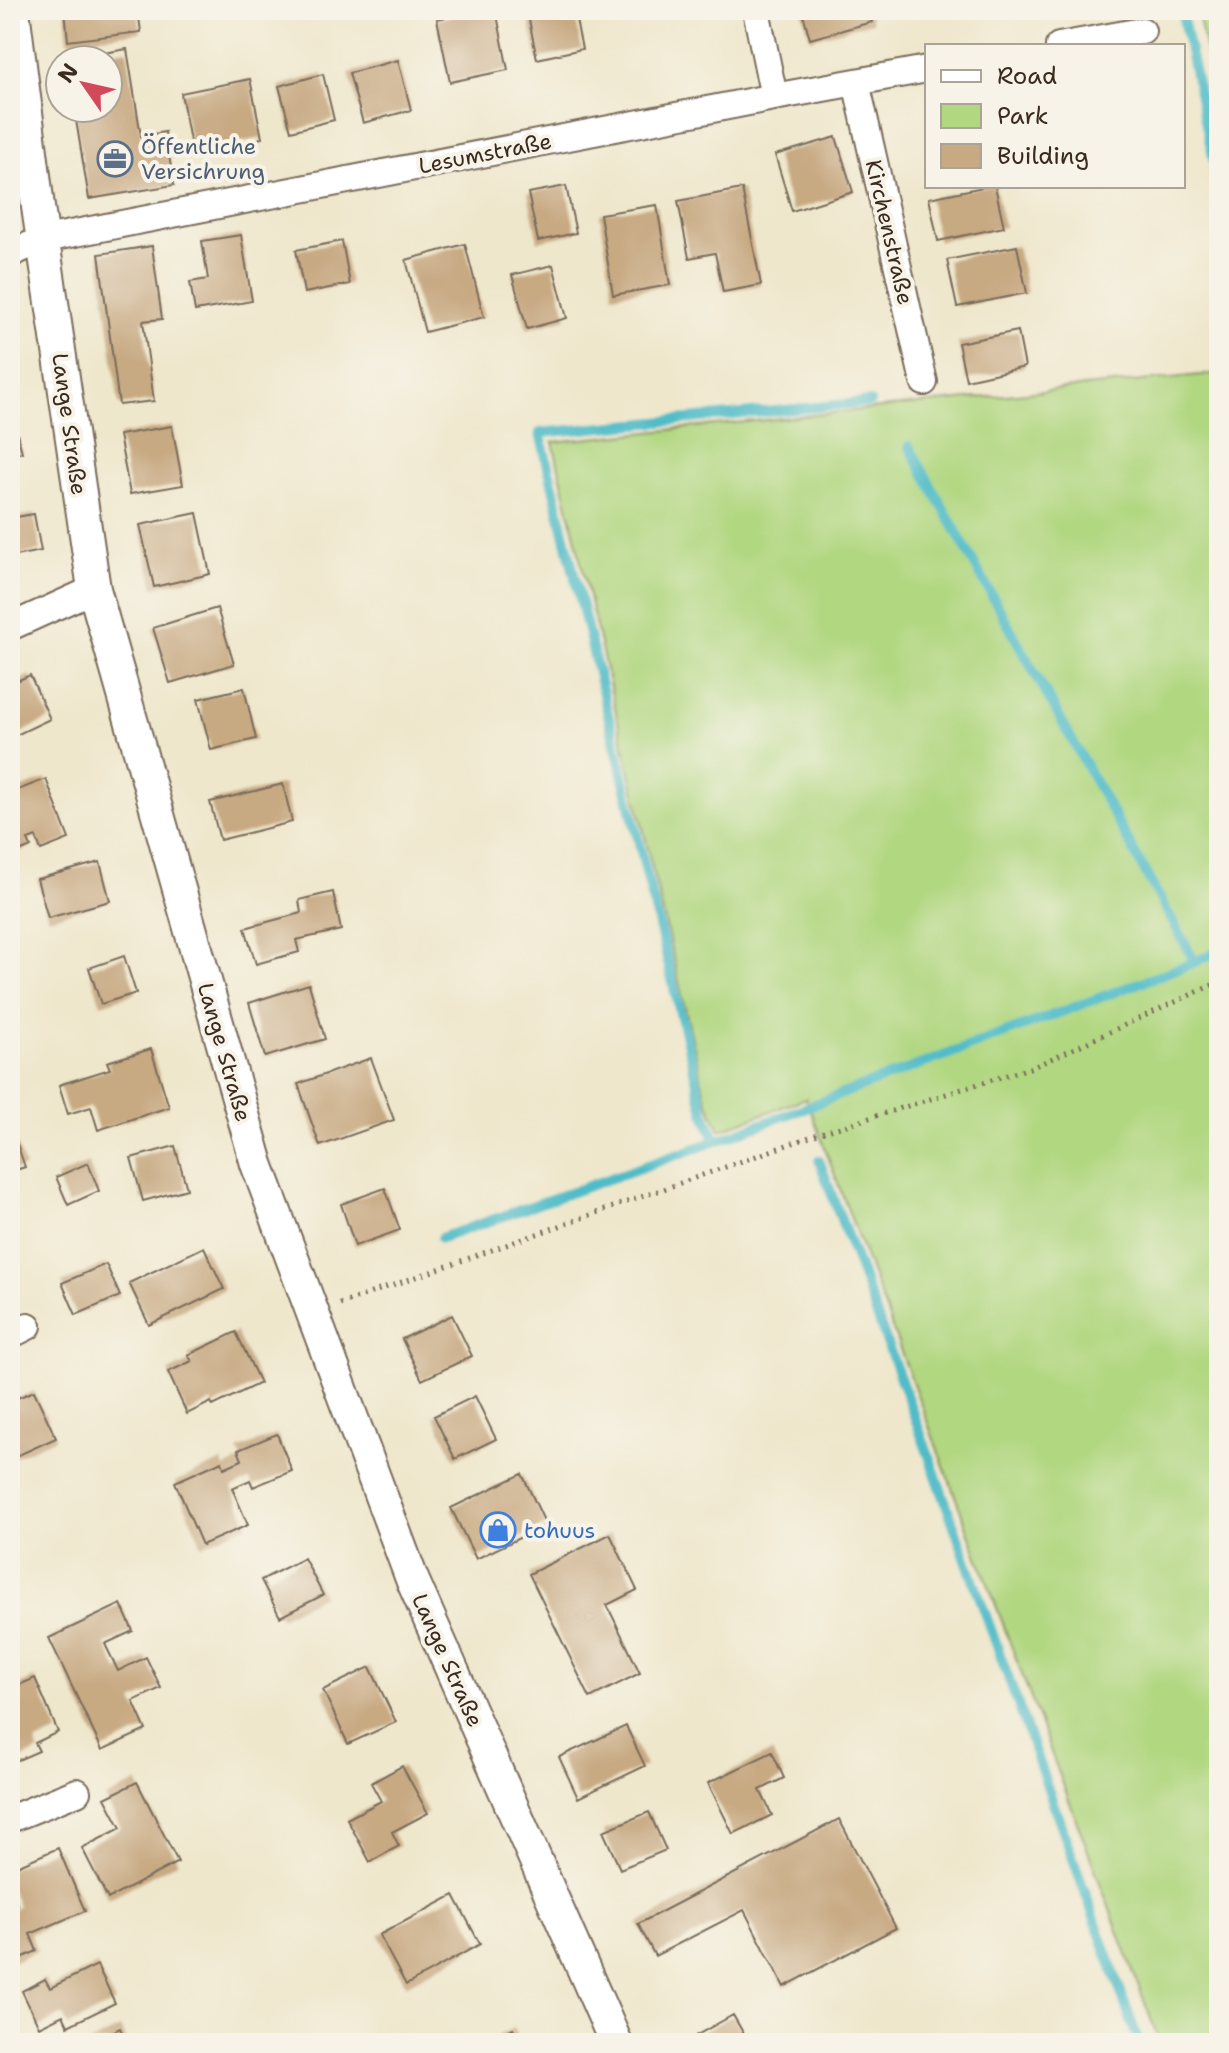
<svg xmlns="http://www.w3.org/2000/svg" width="1229" height="2053" font-family="'Shantell Sans',sans-serif">
	<style>
		.green { fill: #b1d780; stroke: #76804f; stroke-width: 2 }
		.lines { fill: none; stroke-linecap: round; stroke-linejoin: round }
		.stream { stroke: #4fbcc8; stroke-width: 10 }
		.building { fill: #c7a982 }
		.minor-casing { stroke: #7a6c5b; stroke-width: 30 }
		.tertiary-casing { stroke: #7a6c5b; stroke-width: 36 }
		.path { stroke: #7a6c5b; stroke-width: 5; stroke-dasharray: 2 6; stroke-linecap: butt }
		.minor { stroke: #fff; stroke-width: 26 }
		.tertiary { stroke: #fff; stroke-width: 32 }
		.labels { text-anchor: middle; stroke-width: 8; stroke-linejoin: round; paint-order: stroke }
		.service-label { font-size: 22px; fill: #4e5e75; stroke: #f7f3e8; text-anchor: start }
		.street-label { font-size: 22px; fill: #3b2a1e; stroke: #f7f3e8 }
		.shop-label { font-size: 22px; fill: #366cbe; stroke: #f7f3e8; text-anchor: start }
	</style>
	<rect width="100%" height="100%" fill="#f7f3e8"/>
	<filter id="ink" filterUnits="userSpaceOnUse"><feTurbulence type="fractalNoise" baseFrequency=".0125" numOctaves="2"/><feDisplacementMap in="SourceGraphic" scale="16" xChannelSelector="R" yChannelSelector="G"/><feConvolveMatrix kernelMatrix="1 2 1 2 8 2 1 2 1" color-interpolation-filters="sRGB"/></filter>
	<filter id="wash" filterUnits="userSpaceOnUse"><feTurbulence type="fractalNoise" baseFrequency=".006" numOctaves="4" result="noise"/><feDisplacementMap in="SourceGraphic" scale="32" xChannelSelector="R" yChannelSelector="G"/><feGaussianBlur stdDeviation="1.8" result="paint"/><feColorMatrix in="noise" values="0 0 0 0 0 0 0 0 0 0 0 0 0 0 0 0 0 1.4 0 .05"/><feComposite in="paint" operator="in"/></filter>
	<g filter="url(#wash)">
		<rect width="100%" height="100%" fill="#efe7cc"/>
		<!-- green -->
		<path class="green" d="M1197,10h22v99z
			M1219,373v1670h-59l-354,-945 -86,32 -14,-32 -153,-656z"/>
		<g class="lines">
			<!-- stream -->
			<path class="stream" d="M1181,10l38,174
				M909,446l286,516
				M716,1141l-12,-29 -164,-679 330,-31
				M819,1160l110,296 210,587
				M441,1238l275,-97 479,-179 24,-12"/>
		</g>
		<g id="blocks">
			<!-- building -->
			<path class="building" d="M65,10h73l3,22 -73,9z
				M478,10h18l12,60 -58,12 -13,-63z
				M527,10h47l8,39 -45,10z
				M802,10h67l3,12 -62,17z
				M127,49l14,87 24,-4 9,53 -85,14 -15,-91h34v-48h-33v-2z
				M398,60l13,50 -48,13 -14,-50z
				M323,74l11,46 -43,11 -12,-45z
				M250,79l12,59 -70,14 -11,-59z
				M836,137l17,55 -61,19 -17,-56z
				M566,186l10,47 -38,8 -10,-48z
				M988,186h7l9,41 -66,14 -9,-43z
				M742,189l19,96 -38,7 -8,-39 -26,5 -11,-57z
				M657,205l13,80 -57,10 -13,-81z
				M241,235l11,66 -57,10 -5,-29 18,-3 -6,-38z
				M342,241l8,43 -46,9 -8,-43z
				M465,244l19,73 -59,15 -19,-72z
				M152,246l10,73 -19,2 11,80 -35,4 -20,-151z
				M1017,246l10,47 -70,14 -10,-47z
				M553,265l14,53 -40,11 -15,-54z
				M1018,331l7,36 -59,13 -8,-37z
				M10,407l12,45 -12,3z
				M172,426l11,59 -53,9 -11,-59z
				M197,513l13,61 -56,13 -14,-62z
				M34,514l7,37 -31,6v-39z
				M217,608l17,56 -64,19 -17,-55z
				M30,675l20,44 -40,19v-54z
				M244,688l12,51 -45,11 -13,-51z
				M46,779l23,60 -28,11 -5,-13 -8,3 3,7 -21,9v-63z
				M283,784l9,38 -72,18 -10,-38z
				M100,862l10,39 -62,17 -11,-39z
				M333,892l8,38 -45,10 3,12 -43,12 -11,-36 56,-15 -2,-13z
				M124,956l12,37 -35,11 -12,-36z
				M309,984l16,55 -60,18 -16,-54z
				M151,1049l18,58 -71,23 -7,-23 -23,7 -9,-29 51,-16 -3,-7z
				M371,1058l23,62 -74,26 -22,-62z
				M10,1123l15,44 -15,5z
				M175,1146l12,43 -44,12 -12,-43z
				M88,1163l11,28 -31,14 -12,-28z
				M385,1188l15,42 -45,16 -14,-42z
				M204,1247l20,42 -75,36 -20,-42z
				M106,1264l14,32 -44,19 -14,-32z
				M452,1315l20,41 -50,24 -20,-41z
				M236,1332l24,51 -47,23 -2,-4 -24,12 -19,-42 24,-11 -4,-6z
				M34,1391l22,47 -46,21v-58z
				M475,1396l21,43 -41,20 -21,-43z
				M277,1434l15,37 -39,16 -3,-7 -18,8 16,37 -46,20 -27,-63 47,-21 2,7 18,-8 -4,-10z
				M522,1474l24,51 -70,34 -25,-51z
				M610,1534l27,56 -30,15 33,68 -50,25 -61,-124z
				M304,1558l19,37 -43,22 -19,-37z
				M121,1604l12,27 -28,13 13,27 28,-14 15,31 -28,13 13,29 -44,20 -53,-112z
				M370,1667l26,55 -48,22 -25,-54z
				M35,1678l23,54 -23,11 4,8 -28,12 -1,-74z
				M626,1726l19,40 -67,32 -19,-41z
				M772,1752l12,26 -24,12 12,25 -39,19 -25,-51z
				M402,1766l26,47 -36,19 7,14 -29,16 -23,-43 34,-18 -10,-18z
				M137,1782l41,80 -70,37 -26,-51 39,-20 -16,-30z
				M649,1812l17,38 -46,19 -17,-38z
				M839,1819l57,109 -112,59 -40,-77 -89,46 -17,-32z
				M58,1848l27,63 -55,23 7,17 -27,12v-49l8,-8 -8,-18v-19z
				M454,1895l26,49 -74,41 -27,-50z
				M97,1965l18,38 -47,23 -5,-11 -24,12 -17,-36 23,-12 5,9z
				M733,2015l16,28h-57l-2,-4z
				M120,2028l7,15h-38z
				M513,2028l7,15h-36z"/>
		</g>
	</g>
	<g filter="url(#ink)">
		<use href="#blocks" fill-opacity="0" stroke="#7a6c5b" stroke-width="2"/>
		<g class="lines">
			<defs>
				<path id="minor" d="M756,10l18,87
					M1059,46l83,-15
					M856,82l68,300
					M10,254l33,-15 17,-3 714,-139 153,-28
					M10,627l84,-38
					M10,1335l18,-9
					M10,1819l67,-27"/>
				<path id="tertiary" d="M13,10l25,197 56,382 163,575 155,415 204,464"/>
			</defs>
			<!-- minor casing -->
			<use href="#minor" class="minor-casing"/>
			<!-- tertiary casing -->
			<use href="#tertiary" class="tertiary-casing"/>
			<!-- path -->
			<path class="path" d="M340,1304l481,-171 212,-66 186,-85"/>
			<!-- minor -->
			<use href="#minor" class="minor"/>
			<!-- tertiary -->
			<use href="#tertiary" class="tertiary"/>
		</g>
	</g>
	<!-- icons -->
	<defs>
		<symbol id="office-ring" viewBox="-11 -11 22 22"><circle r="9.5" fill="#f7f3e8" stroke="#5c6f8a" stroke-width="1.5"/><path d="M-6-3h4V-5.5h4V-3h4V5H-6ZM-1-4.5V-3h2v-1.5ZM-6 0V1H6V0Z" fill="#5c6f8a"/></symbol>
		<symbol id="shop-ring" viewBox="-11 -11 22 22"><circle r="9.5" fill="#f7f3e8" stroke="#3f7fe0" stroke-width="1.5"/><path d="M-5-2.5h2.3a2.7 3.5 0 0 1 5.4 0H5L5.5 6h-11ZM-1.5-2.5h3a1.5 2.3 0 0 0-3 0Z" fill="#3f7fe0"/></symbol>
	</defs>
	<g fill-rule="evenodd">
		<use href="#office-ring" x="95" y="139" width="40" height="40"/>
		<use href="#shop-ring" x="478" y="1510" width="40" height="40"/>
	</g>
	<g class="labels">
		<!-- service labels -->
		<g class="service-label">
			<text x="141" y="154">Öffentliche<tspan x="141" dy="25">Versichrung</tspan></text>
		</g>
		<!-- street labels -->
		<g class="street-label">
			<text transform="translate(485 153) rotate(-11)" y="8">Lesumstraße</text>
			<text transform="translate(890 232) rotate(77)" y="8">Kirchenstraße</text>
			<text transform="translate(70 424) rotate(82)" y="8">Lange Straße</text>
			<text transform="translate(225 1052) rotate(74)" y="8">Lange Straße</text>
			<text transform="translate(448 1660) rotate(66)" y="8">Lange Straße</text>
		</g>
		<!-- shop labels -->
		<g class="shop-label">
			<text x="524" y="1538">tohuus</text>
		</g>
	</g>
	<!-- margin -->
	<rect width="1229" height="2053" fill="none" stroke="#f7f3e8" stroke-width="40"/>
	<!-- legend -->
	<rect x="925" y="44" width="260" height="144" fill="#f7f3e8" stroke="#aca397" stroke-width="2"/>
	<rect x="941" y="70" width="40" height="12" fill="#ffffff" stroke="#aca397" stroke-width="2"/>
	<text x="997" y="84" font-size="24" fill="#3b2a1e">Road</text>
	<rect x="941" y="104" width="40" height="24" fill="#b1d780" stroke="#aca397" stroke-width="2"/>
	<text x="997" y="124" font-size="24" fill="#3b2a1e">Park</text>
	<rect x="941" y="144" width="40" height="24" fill="#c7a982" stroke="#aca397" stroke-width="2"/>
	<text x="997" y="164" font-size="24" fill="#3b2a1e">Building</text>
	<!-- north arrow -->
	<g transform="translate(84 84) rotate(304)"><circle r="38" fill="#f7f3e8" stroke="#aca397" stroke-width="2"/>
	<path d="M0-6L14 30L0 20L-14 30Z" fill="#d1495b"/>
	<text y="-12" font-size="22" font-weight="bold" text-anchor="middle" fill="#3b2a1e">N</text>
	</g>
</svg>
